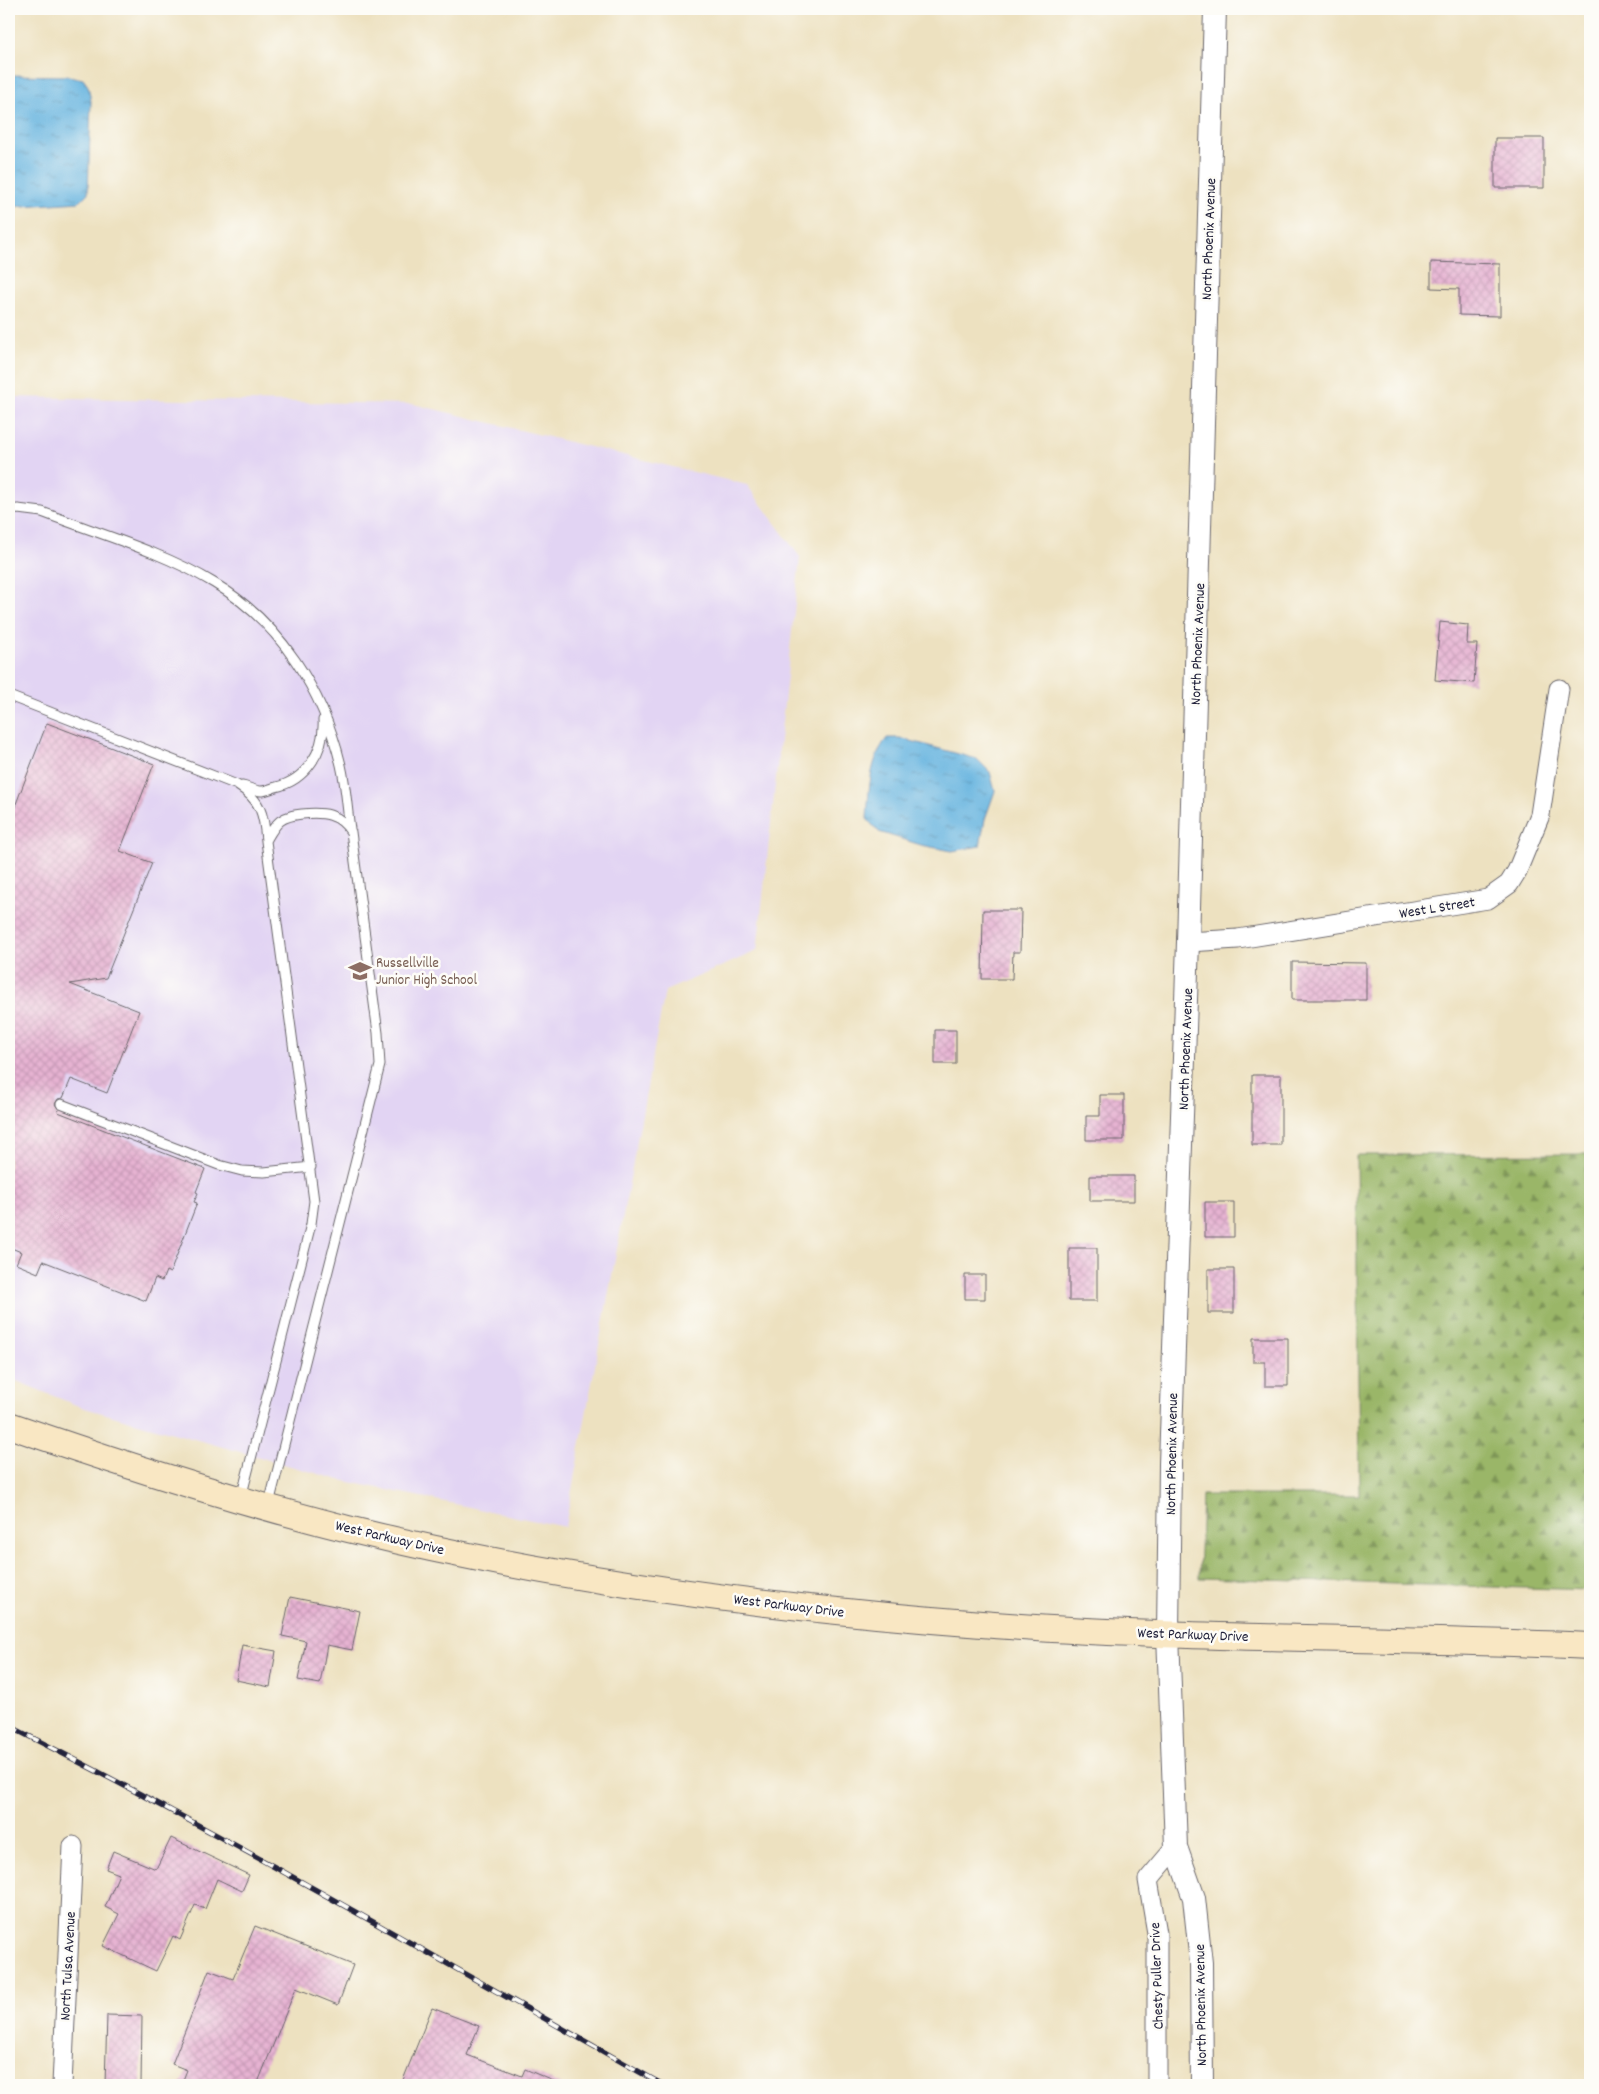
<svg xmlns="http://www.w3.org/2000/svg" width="1599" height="2094" font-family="Dekko,sans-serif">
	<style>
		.built { fill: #e2d4f3 }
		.forest { fill: url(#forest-firs); stroke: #5e6c51 }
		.water { fill: url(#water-ripples); stroke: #446a8d }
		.building { fill: url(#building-cross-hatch) }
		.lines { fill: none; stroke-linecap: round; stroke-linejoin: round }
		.service-casing { stroke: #69656a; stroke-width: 11 }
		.minor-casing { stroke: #69656a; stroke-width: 21 }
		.tertiary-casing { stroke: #69656a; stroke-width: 24 }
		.secondary-casing { stroke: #69656a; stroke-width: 28 }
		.service { stroke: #fff; stroke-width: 9 }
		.minor { stroke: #fff; stroke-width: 19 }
		.tertiary { stroke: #fff; stroke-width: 22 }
		.secondary { stroke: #f9e7c3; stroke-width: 26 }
		.rail-casing { stroke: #22223b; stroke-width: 5.5 }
		.rail { stroke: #fdfcf7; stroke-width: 4; stroke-dasharray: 11; stroke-linecap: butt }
		.labels { text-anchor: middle; stroke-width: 5; stroke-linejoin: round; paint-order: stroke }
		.street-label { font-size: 15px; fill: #22223b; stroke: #fdfcf7 }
		.education-label { font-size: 15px; fill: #785e54; stroke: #fdfcf7; text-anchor: start }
	</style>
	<defs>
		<pattern id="forest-firs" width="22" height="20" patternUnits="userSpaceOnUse" patternTransform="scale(1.25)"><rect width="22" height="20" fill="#9ab667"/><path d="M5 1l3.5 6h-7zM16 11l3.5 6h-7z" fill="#7d9456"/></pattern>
		<pattern id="water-ripples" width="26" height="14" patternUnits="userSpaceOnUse" patternTransform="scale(1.25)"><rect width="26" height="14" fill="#65b3df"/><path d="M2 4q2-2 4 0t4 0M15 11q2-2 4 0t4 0" fill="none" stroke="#5391b6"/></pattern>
		<pattern id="building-cross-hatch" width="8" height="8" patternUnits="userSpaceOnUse" patternTransform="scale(1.25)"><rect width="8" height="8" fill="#e6b2d2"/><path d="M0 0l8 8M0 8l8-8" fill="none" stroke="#c599b5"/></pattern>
	</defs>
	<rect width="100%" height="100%" fill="#fdfcf7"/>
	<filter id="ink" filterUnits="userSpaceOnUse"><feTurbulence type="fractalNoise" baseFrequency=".02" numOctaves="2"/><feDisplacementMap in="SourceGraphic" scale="10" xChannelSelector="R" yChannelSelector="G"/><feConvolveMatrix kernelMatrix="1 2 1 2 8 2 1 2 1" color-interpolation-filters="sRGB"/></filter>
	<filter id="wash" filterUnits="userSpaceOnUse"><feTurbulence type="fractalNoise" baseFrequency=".0096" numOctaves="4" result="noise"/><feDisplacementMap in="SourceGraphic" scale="20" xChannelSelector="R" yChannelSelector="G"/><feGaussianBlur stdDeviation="1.12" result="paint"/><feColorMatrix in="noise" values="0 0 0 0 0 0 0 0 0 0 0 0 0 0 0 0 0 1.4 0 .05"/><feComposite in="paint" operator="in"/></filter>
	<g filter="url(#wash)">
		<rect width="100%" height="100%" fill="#ede1c0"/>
		<!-- built -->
		<path class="built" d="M9,397l404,7 334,81 53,72 -43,394 -92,40 -100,536 -225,-47 -259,-73 -72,-29z"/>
		<!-- forest -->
		<path class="forest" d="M1590,1154v436l-391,-12 3,-83h157l-3,-340z"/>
		<!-- water -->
		<path class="water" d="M9,75l60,1 14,3 5,7 3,15 -3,92 -9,9 -70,5z
			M887,738h13l77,21 13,13 5,19 -10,28 -5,27 -28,5 -31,-6 -42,-13 -12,-13c2,-28 2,-58 20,-81z"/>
		<g id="blocks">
			<!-- building -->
			<path class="building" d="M1495,138h49v50h-49z
				M1431,262l69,2v52l-41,-1v-26l-28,-1z
				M1440,622l28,3 -1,19h10l-3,39 -39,-3z
				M47,723l107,41 -34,87 32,12 -46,115 -36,6 69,27 -32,82 -36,-14 -8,19 -5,1 -3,5 4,6 -1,2 147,57 -9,23 2,1 -4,9 3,1 -27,70 -4,-2 -4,10 -7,-3 -9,23 -103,-40 -5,12 -22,-9 5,-12 -12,-5v-440l5,2z
				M983,910h38l-1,42h-7l-1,27h-30z
				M1292,962l74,1v37h-74z
				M935,1030h21v34h-21z
				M1252,1075h29v70h-29z
				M1100,1095h24v45h-38v-24h14z
				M1090,1176h44v25h-44z
				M1205,1202h29v35h-29z
				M1069,1248h28v53h-28z
				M1208,1269h26v44h-26z
				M965,1275h20v24h-20z
				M1253,1338h35v48h-23v-24h-12z
				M290,1597l70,14 -8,39 -25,-5 -7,39 -22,-4 8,-39 -24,-5z
				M242,1645l34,6 -6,36 -34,-7z
				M171,1838l78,37 -7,16 -25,-12 -12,30 -10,-4 -15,35 -7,-4 -17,35 -53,-25 16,-32 -14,-7 14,-33 -13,-5 7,-18 43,18z
				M255,1926l98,39 -15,40 -42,-17 -39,97h-76l6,-15 -15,-6 37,-94 24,9z
				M432,2008l47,18 -12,29 55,21 3,-7 38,16h-162z
				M107,2015l35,1 -1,69h-36z"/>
		</g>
	</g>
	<g filter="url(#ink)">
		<use href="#blocks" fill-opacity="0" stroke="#69656a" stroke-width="1"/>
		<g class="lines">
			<defs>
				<path id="service" d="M9,510l9,-1 24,3c57,22 119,39 172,71 66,39 109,108 127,182 5,21 6,43 9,64
					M9,696l228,89c24,15 27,29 29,56
					M242,786c6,1 13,5 19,5 5,0 11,-3 15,-4 30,-7 49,-36 47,-67
					M61,1104l158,61 23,6 22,1 47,-5
					M241,1498l70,-274 3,-23 -48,-360c4,-7 7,-14 14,-20 6,-5 14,-6 22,-7 21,-2 37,-1 49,18l27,201 2,32 -111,439"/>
				<path id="minor" d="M1188,942l50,-3 250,-40 21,-15 8,-13 23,-56 19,-126
					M62,2085l11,-239
					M1157,2085v-152l-9,-53 28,-33"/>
				<path id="tertiary" d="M1202,2085l-1,-122 -7,-65 -18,-51 -8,-213 2,-170 18,-522 27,-933"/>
				<path id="secondary" d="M9,1425c112,39 224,75 339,104 211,52 429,80 646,96 198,15 398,12 596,21"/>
			</defs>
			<!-- service casing -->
			<use href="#service" class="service-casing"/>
			<!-- minor casing -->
			<use href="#minor" class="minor-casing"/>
			<!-- tertiary casing -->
			<use href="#tertiary" class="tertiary-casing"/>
			<!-- secondary casing -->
			<use href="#secondary" class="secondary-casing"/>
			<!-- service -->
			<use href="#service" class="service"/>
			<!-- minor -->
			<use href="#minor" class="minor"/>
			<!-- tertiary -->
			<use href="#tertiary" class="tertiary"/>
			<!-- secondary -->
			<use href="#secondary" class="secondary"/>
			<defs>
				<path id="rail" d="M9,1726c222,112 437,238 654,359"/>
			</defs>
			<!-- rail casing -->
			<use href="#rail" class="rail-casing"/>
			<!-- rail -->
			<use href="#rail" class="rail"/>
		</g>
	</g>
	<!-- icons -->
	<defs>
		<symbol id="school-bare" viewBox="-9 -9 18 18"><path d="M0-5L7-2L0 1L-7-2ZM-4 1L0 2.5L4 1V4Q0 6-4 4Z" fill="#8d6e63" stroke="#fdfcf7" stroke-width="2.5" paint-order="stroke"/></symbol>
	</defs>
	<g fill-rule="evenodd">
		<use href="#school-bare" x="344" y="955" width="32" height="32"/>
	</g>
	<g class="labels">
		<!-- street labels -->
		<g class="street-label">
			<text transform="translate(1208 239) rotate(-88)" y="5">North Phoenix Avenue</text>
			<text transform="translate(1197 644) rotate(-88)" y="5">North Phoenix Avenue</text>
			<text transform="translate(1437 907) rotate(-9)" y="5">West L Street</text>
			<text transform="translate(1185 1049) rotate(-88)" y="5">North Phoenix Avenue</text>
			<text transform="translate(1171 1454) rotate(-89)" y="5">North Phoenix Avenue</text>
			<text transform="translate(390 1537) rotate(13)" y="5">West Parkway Drive</text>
			<text transform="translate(789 1605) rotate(7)" y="5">West Parkway Drive</text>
			<text transform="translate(1193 1634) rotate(2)" y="5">West Parkway Drive</text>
			<text transform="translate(67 1966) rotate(-87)" y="5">North Tulsa Avenue</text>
			<text transform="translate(1156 1976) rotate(-92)" y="5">Chesty Puller Drive</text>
			<text transform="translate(1200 2005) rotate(-91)" y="5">North Phoenix Avenue</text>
		</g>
		<!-- education labels -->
		<g class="education-label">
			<text x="376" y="967">Russellville<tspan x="376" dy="17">Junior High School</tspan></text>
		</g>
	</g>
	<!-- margin -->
	<rect width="1599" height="2094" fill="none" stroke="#fdfcf7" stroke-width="30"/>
</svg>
